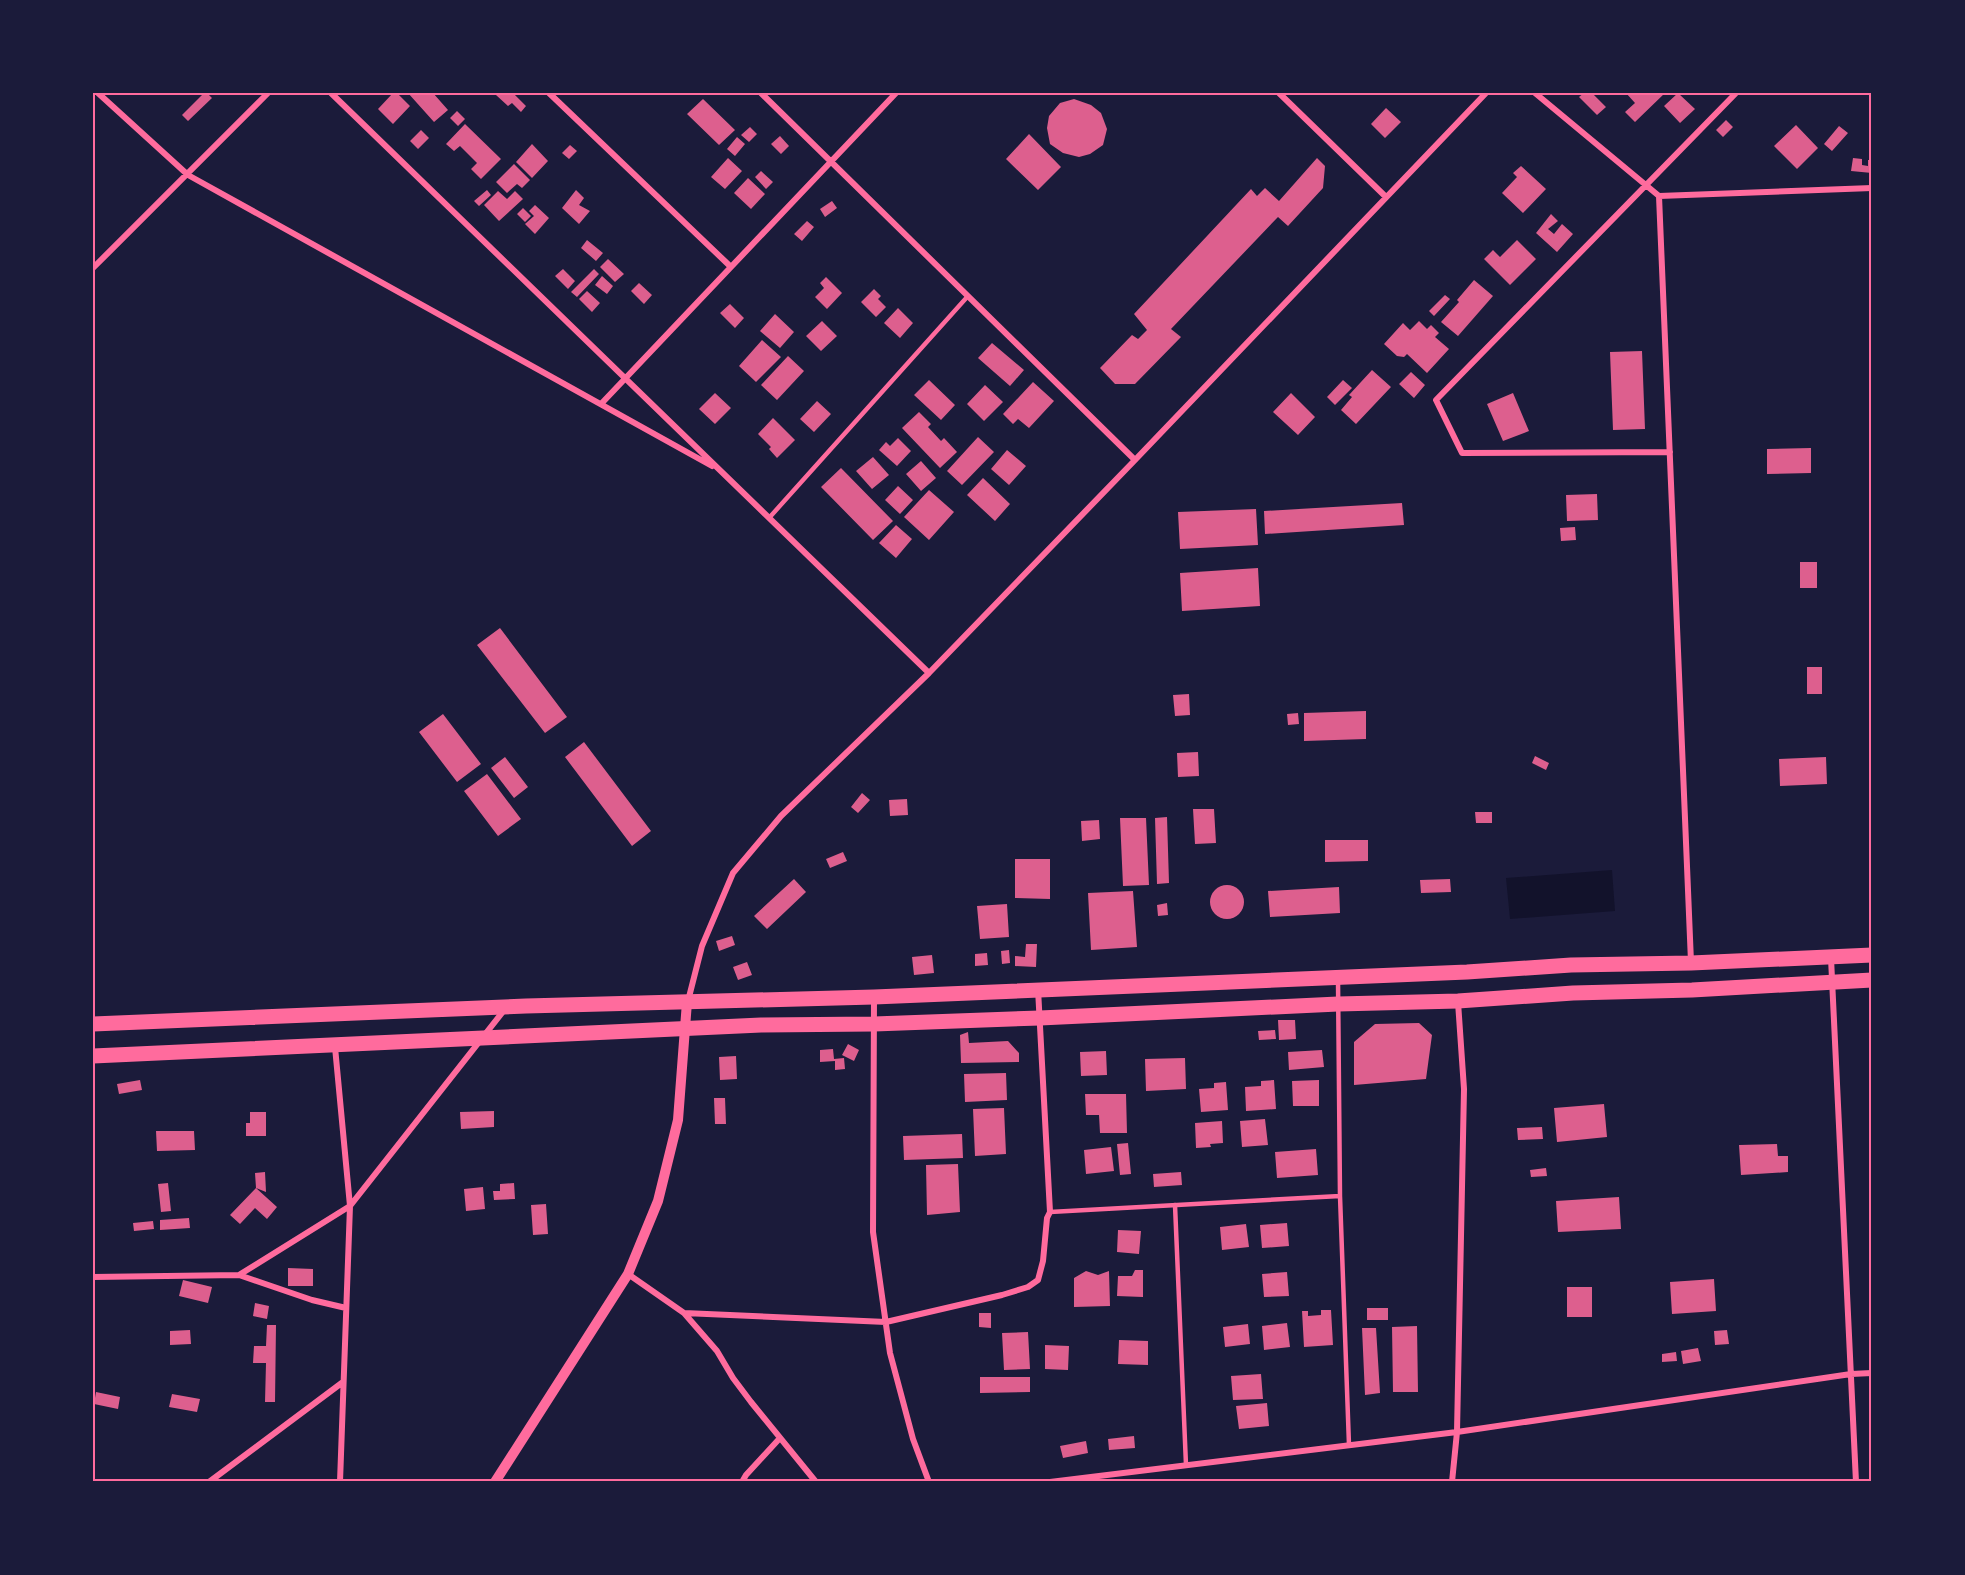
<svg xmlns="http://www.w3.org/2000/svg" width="1965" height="1575" font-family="'Golos Text',sans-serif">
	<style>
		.water { fill: #12122b }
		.building { fill: #dd5f8e }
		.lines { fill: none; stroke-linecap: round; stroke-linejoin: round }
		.service { stroke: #ff6b9d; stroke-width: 4.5 }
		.minor { stroke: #ff6b9d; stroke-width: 6 }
		.tertiary { stroke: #ff6b9d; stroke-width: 10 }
		.primary { stroke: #ff6b9d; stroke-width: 15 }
		.neatline { fill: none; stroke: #ff6b9d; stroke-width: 2 }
	</style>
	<rect width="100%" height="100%" fill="#1b1b3a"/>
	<!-- water -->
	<path class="water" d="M1612,870l3,41 -105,8 -4,-41z"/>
	<!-- building -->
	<path class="building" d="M204,93h3l5,5 -24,23 -6,-6z
		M393,93h4l13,13 -17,18 -15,-15z
		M408,93h25l15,17 -14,12z
		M498,93h15l13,13 -5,6 -9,-9 -4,3 -12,-11z
		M1584,93h8l14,14 -9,8 -18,-18z
		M1626,93h39l-30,29 -10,-10 10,-9z
		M1678,93l17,16 -15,14 -16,-17z
		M703,99l32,31 -16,15 -32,-31z
		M1074,99l17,6 10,8 6,16 -4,16 -13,9 -11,3 -16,-4 -13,-9 -3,-16 2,-12 11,-13z
		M1386,108l15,14 -16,16 -14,-14z
		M457,111l8,8 -7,7 -8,-8z
		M1726,120l7,7 -10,10 -7,-7z
		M465,124l36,35 -20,20 -10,-10 6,-6 -17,-17 -6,5 -8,-7z
		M1796,125l22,23 -21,21 -23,-23z
		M1839,126l9,7 -16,18 -8,-7z
		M750,127l7,7 -8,8 -8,-7z
		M421,130l8,8 -11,11 -8,-8z
		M1029,134l32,33 -23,23 -32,-31z
		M780,136l9,10 -8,8 -10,-10z
		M737,137l8,7 -10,12 -8,-7z
		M532,144l16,17 -16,17 -16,-16z
		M570,145l7,6 -8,8 -7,-6z
		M728,158l14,13 -17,18 -14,-12z
		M1317,158l8,8 -2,22 -35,38 -10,-9 -107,112 10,8 -46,47h-20l-15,-16 32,-33 6,4 9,-9 -13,-16 117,-125 6,7 8,-8 14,13z
		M1853,158l9,1v6l6,1v-6h4v13l-21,-2z
		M514,164l16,16 -8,8 -5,-4 -10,9 -11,-11z
		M1521,166l25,23 -23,24 -21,-20 15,-16 -4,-4z
		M761,171l12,11 -7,7 -11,-12z
		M748,178l17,16 -14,15 -17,-16z
		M487,190l4,5 -12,11 -5,-5z
		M576,190l8,8 -5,7 11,6 -11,13 -17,-16z
		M498,191l9,8 8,-8 8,8 -24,22 -15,-16z
		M832,201l5,7 -12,9 -5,-8z
		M535,205l14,13 -14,16 -10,-10 9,-8 -5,-5z
		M523,208l8,8 -6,6 -8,-8z
		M1551,214l7,7 -10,8 6,5 8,-10 11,10 -16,18 -21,-19z
		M807,221l7,6 -12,14 -8,-7z
		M587,240l16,13 -7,8 -15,-13z
		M1517,240l19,19 -26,26 -26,-26 9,-9 7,7z
		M608,259l16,15 -9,8 -15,-15z
		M563,269l12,12 -7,8 -13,-13z
		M594,269l5,5 -22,23 -6,-5z
		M602,276l11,10 -6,8 -12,-9z
		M826,277l16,16 -15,16 -12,-12 9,-9 -4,-5z
		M1474,280l19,16 -35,40 -17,-14 18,-20 -2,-2z
		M639,283l13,12 -8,9 -13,-13z
		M874,289l7,7 -3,3 8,8 -10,10 -15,-15z
		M587,291l13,12 -8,9 -13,-13z
		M1445,295l5,4 -16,17 -5,-5z
		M730,304l14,14 -9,10 -15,-15z
		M898,308l15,15 -13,15 -16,-15z
		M775,314l19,18 -14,16 -20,-17z
		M822,321l15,15 -16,15 -15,-15z
		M1419,321l8,8 4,-4 8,8 -4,4 14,12 -22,24 -20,-19 -3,3 -7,-1 -13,-12 19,-21 7,7z
		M762,340l19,17 -25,25 -17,-16z
		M992,343l32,27 -14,16 -32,-28z
		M1642,351l3,78 -32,1 -3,-78z
		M788,356l16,15 -27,29 -16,-15z
		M1372,370l19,17 -35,37 -15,-14 11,-13 -3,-2z
		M1411,372l14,13 -11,13 -15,-14z
		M929,380l26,25 -14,15 -27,-25z
		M1343,380l9,8 -17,17 -8,-8z
		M1033,382l21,19 -25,27 -11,-9 -5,5 -10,-10z
		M985,385l18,17 -19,19 -17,-17z
		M715,393l16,15 -16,16 -16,-15z
		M1291,393l24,24 -17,18 -25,-23z
		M1513,393l16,38 -26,10 -16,-37z
		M817,401l14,13 -17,18 -14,-13z
		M919,412l12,12 -3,3 13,14 3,-3 13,14 -17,16 -38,-40z
		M773,418l22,22 -18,18 -8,-9 2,-2 -13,-13z
		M978,437l16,15 -32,33 -15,-14z
		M898,438l13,13 -14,15 -18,-16 7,-8 4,4z
		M1811,448v25l-44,1v-25z
		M1007,450l19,16 -17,19 -18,-16z
		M873,457l16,18 -17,14 -16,-18z
		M921,461l15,17 -15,13 -15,-17z
		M841,468l52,53 -20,19 -52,-53z
		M983,478l27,26 -15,17 -28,-26z
		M898,486l15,14 -13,14 -15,-14z
		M929,490l25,22 -25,28 -25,-23z
		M1597,494l1,26 -31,1 -1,-26z
		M1402,503l2,22 -139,9 -1,-23z
		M1256,509l2,36 -78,4 -2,-37z
		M896,525l16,14 -16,19 -17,-15z
		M1575,527l1,13 -15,1 -1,-13z
		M1800,562h17v26h-17z
		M1258,568l2,38 -78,5 -2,-38z
		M500,628l67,89 -22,16 -68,-88z
		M1807,667h15v27h-15z
		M1189,694l1,21 -15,1 -2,-21z
		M1366,711v28l-62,2v-28z
		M1298,713l1,11 -11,1 -1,-11z
		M443,714l38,50 -24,18 -38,-50z
		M584,742l67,89 -19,15 -67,-89z
		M1198,752l1,24 -21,1 -1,-24z
		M1535,756l14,7 -3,7 -14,-7z
		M505,757l23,30 -14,11 -23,-30z
		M1826,757l1,27 -47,2 -1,-27z
		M487,774l34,45 -23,17 -34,-45z
		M862,793l8,7 -12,13 -7,-6z
		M907,799l1,16 -18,1 -1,-16z
		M1193,809h21l2,34 -21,1z
		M1475,812h17v11h-16z
		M1167,817l2,66 -12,1 -2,-66z
		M1120,818h26l3,67 -26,1z
		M1099,820l1,19 -18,2 -1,-20z
		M1325,840h43v21l-43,1z
		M843,852l4,9 -17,7 -4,-9z
		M1015,859h35v40l-35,-1z
		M794,879l12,13 -39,37 -13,-13z
		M1450,879l1,13 -30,1 -1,-13z
		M1210 902a17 17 0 1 1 34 0a17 17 0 1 1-34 0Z
		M1339,887l1,26 -70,4 -2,-26z
		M1133,891l4,56 -46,3 -3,-57z
		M1167,903l1,12 -10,1 -1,-11z
		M1007,904l2,33 -29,2 -3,-33z
		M732,936l3,9 -16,6 -3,-10z
		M1026,944h11l-1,23 -21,-1v-10l10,1z
		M1009,950l1,13 -8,1 -1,-13z
		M987,953l1,12 -13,1v-12z
		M932,955l2,18 -20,2 -2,-18z
		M747,962l5,13 -14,5 -5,-13z
		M1278,1020h17l1,19 -17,1z
		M1419,1023l13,12 -6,44 -72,6v-43l21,-18z
		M1275,1030l1,9 -17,1 -1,-9z
		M968,1032l1,11 39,-2 11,12v9l-58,1 -1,-28z
		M848,1044l11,6 -5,11 -12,-6z
		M833,1049l1,10 10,-1 1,11 -10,1v-9l-15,1v-12z
		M1322,1050l2,17 -35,3 -1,-18z
		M1106,1051l1,24 -26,1 -1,-24z
		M736,1056l1,23 -17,1 -1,-23z
		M1185,1058l1,31 -40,2 -1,-32z
		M1006,1073l1,27 -42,2 -1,-28z
		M140,1080l2,10 -23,4 -2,-10z
		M1274,1080l2,29 -30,2 -1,-24 16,-1v-5z
		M1319,1080v26h-26l-1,-25z
		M1226,1082l2,28 -27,2 -2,-23 15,-1v-5z
		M1085,1094h41l1,39h-27l-1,-18h-13z
		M714,1098h11l1,26h-11z
		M1604,1104l3,33 -50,5 -3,-34z
		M1004,1108l2,46 -31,2 -2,-47z
		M494,1111v16l-33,2 -1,-17z
		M250,1112h16v24h-20v-13h4z
		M1265,1119l3,26 -26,2 -2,-26z
		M1222,1121l1,22 -13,1 1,3 -15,1 -1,-25z
		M1542,1127l1,12 -25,1 -1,-12z
		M156,1131h38l1,19 -38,1z
		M962,1134l1,24 -59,2 -1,-24z
		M1128,1143l3,31 -11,1 -3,-31z
		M1777,1144l1,12h10v16l-47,3 -2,-30z
		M1111,1147l3,24 -28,3 -2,-24z
		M1316,1149l2,26 -41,3 -2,-26z
		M958,1164l2,48 -33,3 -1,-50z
		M1546,1168l1,8 -16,1 -1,-7z
		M265,1172l1,20 -10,-4 -1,-15z
		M1181,1172l1,13 -28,2 -1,-13z
		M168,1183l3,28 -10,1 -3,-28z
		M514,1183l1,16 -21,1 -1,-9h7v-7z
		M483,1187l2,22 -19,2 -2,-22z
		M256,1188l21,19 -10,12 -12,-11 -15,16 -10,-9z
		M1619,1197l2,32 -63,3 -2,-31z
		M546,1204l2,30 -15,1 -2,-30z
		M189,1218l1,10 -30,2v-10z
		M153,1221l1,8 -20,2 -1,-8z
		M1287,1223l2,23 -27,2 -2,-23z
		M1246,1224l3,23 -27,3 -2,-23z
		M1118,1230l23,1 -2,23 -22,-2z
		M288,1268l25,1v17h-25z
		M1135,1270h8v27l-26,-1 1,-20h14z
		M1086,1271l12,4 11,-4 1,35 -36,1v-29z
		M1287,1272l2,24 -25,1 -2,-23z
		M1714,1279l2,32 -44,3 -2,-32z
		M183,1280l29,7 -4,16 -29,-7z
		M1567,1287h25v30h-25z
		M255,1303l14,3 -2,13 -14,-3z
		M1367,1308h21v12h-21z
		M1321,1310h10l2,35 -29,2 -2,-36h6v5l13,-1z
		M979,1313h12v15l-12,-1z
		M1287,1323l3,24 -26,3 -2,-24z
		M1248,1324l2,20 -25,3 -2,-20z
		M267,1325h9l-1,77h-10l1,-39h-13l1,-17h12z
		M1417,1326l1,66h-25l-1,-65z
		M1362,1328h14l4,65 -15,2z
		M190,1330l1,14 -21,1v-14z
		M1727,1330l2,14 -14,1 -1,-14z
		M1028,1332l2,37 -26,1 -2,-37z
		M1119,1340l29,1v24l-30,-1z
		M1045,1345l24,1 -1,24 -23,-1z
		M1698,1348l3,13 -18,3 -2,-13z
		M1676,1352l1,9 -15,1v-8z
		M1261,1374l2,25 -30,1 -2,-24z
		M980,1377h50v15l-50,1z
		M96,1392l24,5 -2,12 -24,-5z
		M172,1394l28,5 -3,13 -28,-5z
		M1267,1403l2,23 -30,3 -3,-23z
		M1134,1436l1,12 -26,2 -1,-11z
		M1086,1441l2,12 -25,5 -3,-12z"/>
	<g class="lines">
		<!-- service -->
		<path class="service" d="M769,518l199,-222
			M1338,980l2,216 9,249
			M1175,1205l11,260
			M1050,1212l290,-16"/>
		<!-- minor -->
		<path class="minor" d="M98,93l90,82 524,291
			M331,93l598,580
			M549,93l182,174
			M761,93l374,367
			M1279,93l107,104
			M1535,93l124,103 32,766
			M1659,196l213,-8
			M93,268l175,-175
			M601,404l295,-311
			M1670,452l-208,1 -26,-53 300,-307
			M1831,958l25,524
			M874,998l-1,234 17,121 23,86 16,43
			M688,1001l14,-55 31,-73 48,-57 148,-143 206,-213 351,-367
			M628,1274l56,39 33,38 16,27 18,24 65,80
			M239,1275l111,-69 -15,-159
			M93,1277l146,-2 73,25 34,8
			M684,1313l202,9 116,-27 26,-8 10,-7 5,-19 4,-43 3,-6 -12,-223
			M209,1482l134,-100
			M340,1482l10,-276 155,-197
			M742,1482l4,-7 34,-37
			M1050,1482l407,-50 394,-58 21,-1
			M1452,1482l5,-50 7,-343 -6,-87"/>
		<!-- tertiary -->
		<path class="tertiary" d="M495,1482l133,-208 30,-73 20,-81 9,-118"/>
		<!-- primary -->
		<path class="primary" d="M93,1024l433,-18 348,-9 593,-25 104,-7 120,-2 181,-8
			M93,1056l668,-31 113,-1 166,-6 298,-14 120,-3 115,-8 119,-3 180,-10"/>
	</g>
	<!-- border -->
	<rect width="1965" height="1575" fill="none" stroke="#1b1b3a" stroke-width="189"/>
	<rect x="94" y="94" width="1776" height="1386" class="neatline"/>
</svg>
